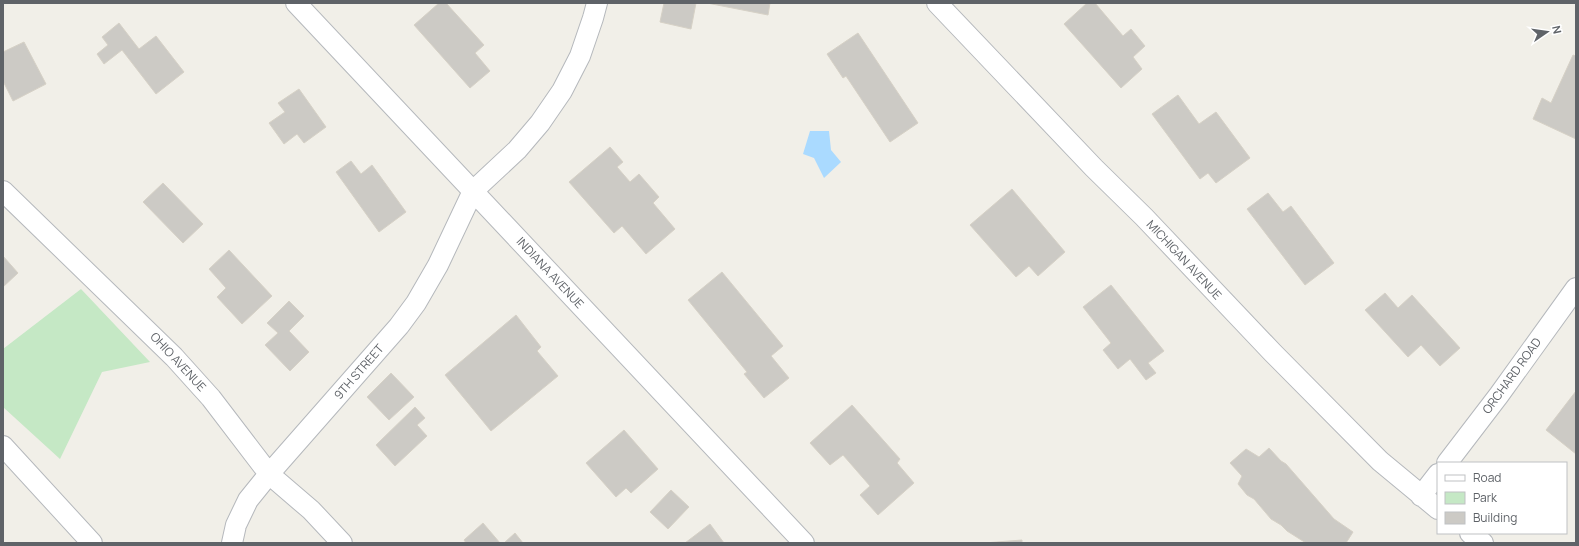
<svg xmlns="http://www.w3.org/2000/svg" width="1579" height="546" font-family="Manrope,sans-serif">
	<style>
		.green { fill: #c5e8c5 }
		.water { fill: #aadaff }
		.building { fill: #cccac5; stroke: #d6d1c6 }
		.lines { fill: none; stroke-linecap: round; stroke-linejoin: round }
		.street-casing { stroke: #b5b8bc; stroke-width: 22 }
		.street { stroke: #fff; stroke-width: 20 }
		.labels { text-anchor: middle; stroke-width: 3; stroke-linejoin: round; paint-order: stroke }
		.street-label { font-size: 12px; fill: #5f6368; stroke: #fff }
	</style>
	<rect width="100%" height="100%" fill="#f1efe8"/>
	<!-- green -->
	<path class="green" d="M81,289l69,73 -48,10 -42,87 -57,-52v-58z"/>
	<!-- water -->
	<path class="water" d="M810,131h19l2,19 10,12 -17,16 -10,-20 -11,-4z"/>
	<!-- building -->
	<path class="building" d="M439,3h7l38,42 -9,8 15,18 -20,17 -56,-63z
		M664,3h32l-5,26 -31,-7z
		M707,3h63l-2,12z
		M1087,3h8l28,33 8,-7 14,17 -12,11 9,12 -21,19 -57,-64z
		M119,23l20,26 17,-13 28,36 -28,22 -34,-44 -18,14 -7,-10 11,-9 -6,-8z
		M858,33l60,90 -28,19 -44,-66 -3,2 -16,-24z
		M24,42l22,42 -33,17 -10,-20v-29z
		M1573,55l3,1v83l-43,-20 9,-21 9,5z
		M299,89l27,38 -22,16 -7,-9 -13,10 -15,-21 16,-11 -7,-9z
		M1178,95l21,29 17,-12 34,46 -34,25 -8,-10 -8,6 -48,-65z
		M610,147l13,15 -6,5 13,15 9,-8 20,23 -6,6 22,26 -29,25 -24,-28 -8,7 -45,-51z
		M351,161l10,13 11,-9 34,47 -27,20 -43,-60z
		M163,183l40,41 -20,19 -40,-41z
		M1012,189l53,63 -27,24 -9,-10 -13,11 -46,-52z
		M1268,193l15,19 8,-6 43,57 -29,22 -58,-76z
		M229,250l43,46 -30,28 -25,-27 9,-9 -17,-19z
		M3,256l15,17 -15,14z
		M722,272l61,74 -12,10 18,22 -25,20 -20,-24 3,-2 -59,-72z
		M1111,285l53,66 -16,12 8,10 -10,7 -16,-21 -12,10 -15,-19 8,-7 -28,-36z
		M1385,293l13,15 14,-13 48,53 -20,18 -19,-21 -13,12 -43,-47z
		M289,301l15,15 -15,15 20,21 -19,19 -25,-26 13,-12 -11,-10z
		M516,315l25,32 -4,4 21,25 -67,55 -46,-56z
		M391,373l23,24 -25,23 -22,-23z
		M1576,391v63l-30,-24z
		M852,405l48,54 -3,4 17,20 -36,32 -18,-20 10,-9 -27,-31 -13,10 -20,-22z
		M415,407l10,11 -8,7 10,11 -32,30 -19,-21z
		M624,430l34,39 -27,24 -5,-5 -10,9 -30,-34z
		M1269,448l12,13 5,3 48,55 19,13 -7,11h-40l-19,-12 -6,-6 -10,-6 -17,-20 -7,-4 -9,-11 4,-8 -12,-13 16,-14 13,8z
		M671,490l18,17 -21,22 -18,-17z
		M483,523l17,20h-34l-2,-3z
		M710,524l14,19h-39z
		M515,533l8,10h-19z
		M1022,540v3h-38z"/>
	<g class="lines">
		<defs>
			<path id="street" d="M296,3l508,540
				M937,3l157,165 50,49 129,136 107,108 58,48
				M3,191l171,166 37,41 58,76 42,36 31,33
				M3,446l89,97
				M1447,463l52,-68 77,-107
				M1421,496l17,-22
				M1470,533l13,10
				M232,543l4,-18 12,-25 21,-26 130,-148 17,-23 22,-38 35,-74 44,-41 23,-27 22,-32 18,-35 13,-38 4,-15"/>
		</defs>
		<!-- street casing -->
		<use href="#street" class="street-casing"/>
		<!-- street -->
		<use href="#street" class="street"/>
	</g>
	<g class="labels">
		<!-- street labels -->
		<g class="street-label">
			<text transform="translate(1184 260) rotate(47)" y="4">MICHIGAN AVENUE</text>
			<text transform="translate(550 273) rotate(47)" y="4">INDIANA AVENUE</text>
			<text transform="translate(178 362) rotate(47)" y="4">OHIO AVENUE</text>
			<text transform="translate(359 372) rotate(-49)" y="4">9TH STREET</text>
			<text transform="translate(1512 376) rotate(-54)" y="4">ORCHARD ROAD</text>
		</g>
	</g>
	<!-- border -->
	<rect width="1579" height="546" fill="none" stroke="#5f6368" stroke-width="8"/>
	<!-- legend -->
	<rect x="1437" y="462" width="130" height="72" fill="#ffffff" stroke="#bfc1c3"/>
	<rect x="1445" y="475" width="20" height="6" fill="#ffffff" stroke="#bfc1c3"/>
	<text x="1473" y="482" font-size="12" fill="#5f6368">Road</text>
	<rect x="1445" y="492" width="20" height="12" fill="#c5e8c5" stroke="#bfc1c3"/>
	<text x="1473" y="502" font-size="12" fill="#5f6368">Park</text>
	<rect x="1445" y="512" width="20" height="12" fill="#cccac5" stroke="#bfc1c3"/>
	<text x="1473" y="522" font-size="12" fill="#5f6368">Building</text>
	<!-- north arrow -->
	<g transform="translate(1547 32) rotate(77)" stroke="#ffffff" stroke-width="3" paint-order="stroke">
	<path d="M0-3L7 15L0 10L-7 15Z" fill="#5f6368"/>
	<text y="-6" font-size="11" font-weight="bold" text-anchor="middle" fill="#5f6368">N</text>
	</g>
</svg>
